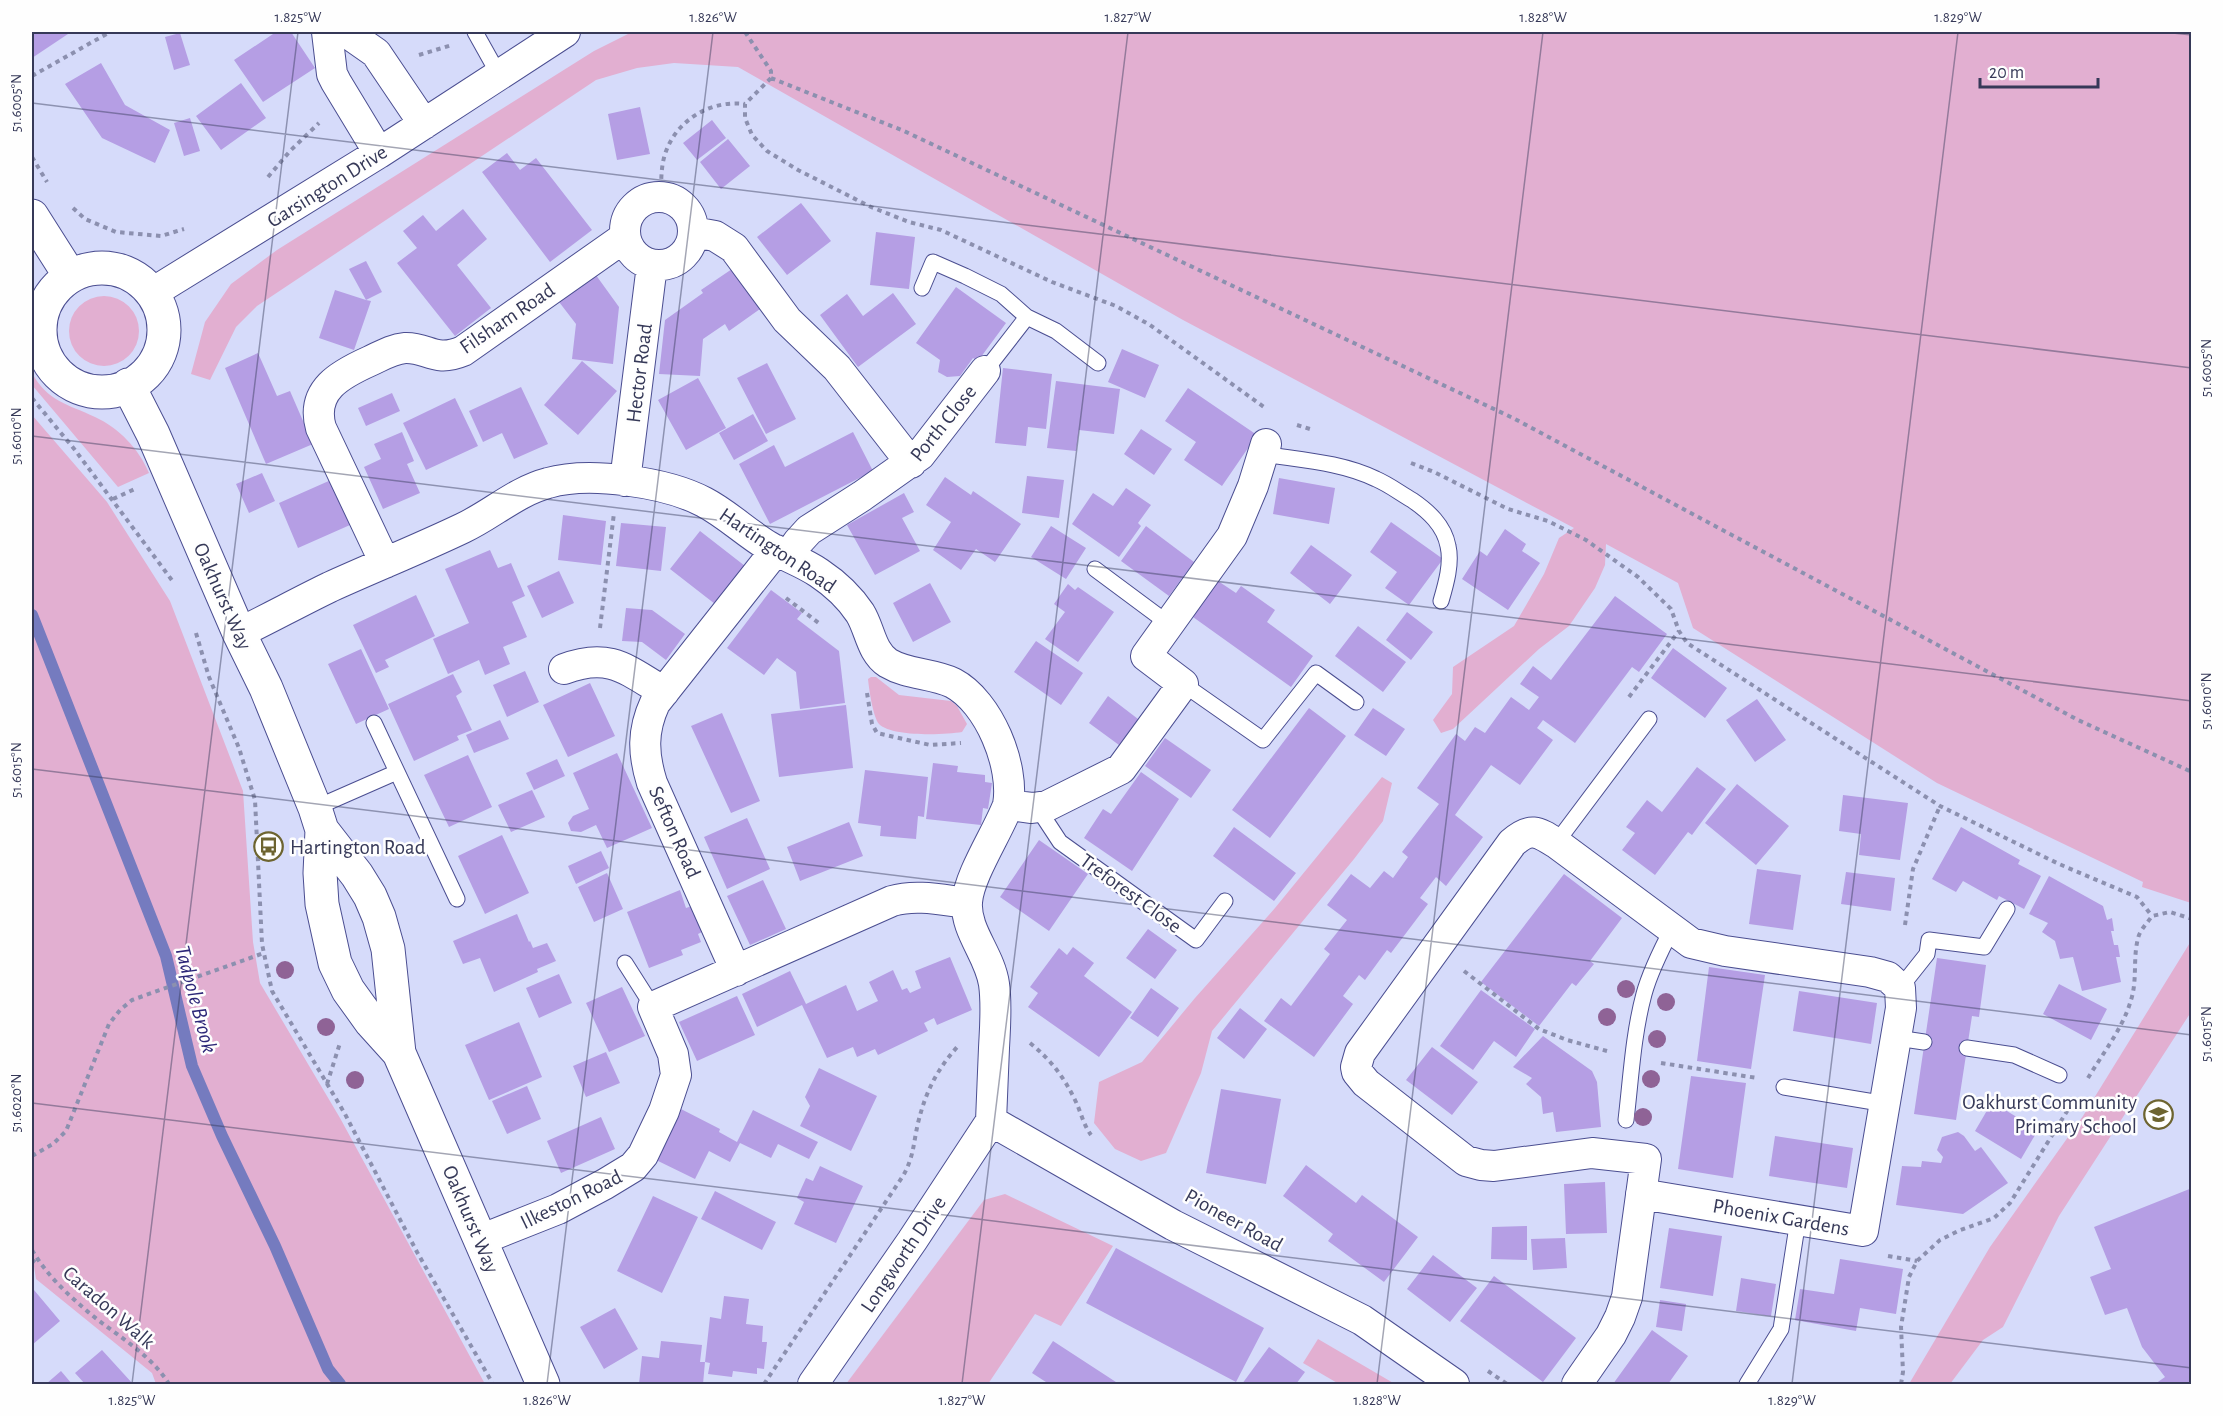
<svg xmlns="http://www.w3.org/2000/svg" width="2223" height="1416" font-family="'Alegreya Sans',sans-serif">
	<style>
		.green { fill: #e2afd1 }
		.lines { fill: none; stroke-linecap: round; stroke-linejoin: round }
		.stream { stroke: #757bbf; stroke-width: 12 }
		.building { fill: #b59ee4 }
		.lane-casing { stroke: #4b4e91; stroke-width: 17 }
		.street-casing { stroke: #4b4e91; stroke-width: 32 }
		.secondary-casing { stroke: #4b4e91; stroke-width: 35 }
		.path { stroke: #8c90af; stroke-width: 4; stroke-dasharray: 4.5 4.5; stroke-linecap: butt }
		.lane { stroke: #fff; stroke-width: 15 }
		.street { stroke: #fff; stroke-width: 30 }
		.secondary { stroke: #fff; stroke-width: 33 }
		.tree { fill: #8f6396 }
		.ticks { fill: none; stroke: #363958; stroke-width: 1.5; stroke-opacity: 0.45 }
		.labels { text-anchor: middle; stroke-width: 5; stroke-linejoin: round; paint-order: stroke }
		.street-label { font-size: 21px; fill: #363958; stroke: #fefefe }
		.poi-label { font-size: 21px; fill: #363958; stroke: #fefefe; text-anchor: start }
		.water-label { font-size: 22px; font-style: italic; fill: #2c2778; stroke: #fefefe }
		.neatline { fill: none; stroke: #363958; stroke-width: 2 }
		.ticks-label { font-size: 15px; text-anchor: middle; fill: #363958 }
	</style>
	<rect width="100%" height="100%" fill="#d6dbfa"/>
	<!-- green -->
	<path class="green" d="M632,32h1559v871l-49,-16 1,-5 -206,-99 -244,-155 -15,-45 -72,-39 -1,21 -10,23 -26,38 -30,23 -86,80 -12,4 -8,-13 19,-26 1,-27 61,-41 30,-52 15,-36 15,-10 -391,-208 -445,-253 -64,-4 -37,5 -41,12 -339,226 -21,21 -26,53 -19,-6 14,-52 26,-38 46,-34 317,-199z
		M69 331a35 35 0 1 1 70 0a35 35 0 1 1-70 0Z
		M32,373c16,29 36,31 63,44 24,11 44,32 54,56l-31,14 -86,-102z
		M32,415l75,87 63,99 73,190 10,151 7,41 80,135 145,266h-329l-4,-11 -116,-94 -4,-25z
		M871,677h5l23,18 52,6 6,5 10,18 -5,8c-18,3 -70,5 -83,-8 -6,-7 -10,-35 -11,-45z
		M1382,777l10,6 -9,38 -29,38 -142,172 -11,42 -35,80 -25,8 -26,-12 -21,-26 5,-41 43,-20 53,-64 80,-90z
		M2191,941v71l-132,204 -56,111 -20,13 -33,44h-41l81,-137 93,-131z
		M1005,1194l108,52 -52,80 -26,-12 -47,70h-142l138,-184z
		M1318,1339l77,45h-56l-36,-21z"/>
	<g class="lines">
		<!-- stream -->
		<path class="stream" d="M32,615l134,341 26,110 30,70 53,110 53,123 12,15"/>
	</g>
	<!-- building -->
	<path class="building" d="M32,32h39l-39,26z
		M276,32h15l24,36 -52,34 -29,-42z
		M180,33l10,32 -16,5 -9,-33z
		M101,63l24,42 45,25 -15,33 -53,-25 -37,-54z
		M241,83l25,35 -45,32 -25,-34z
		M640,107l10,47 -33,6 -9,-46z
		M190,118l10,33 -16,5 -10,-33z
		M712,120l14,18 -29,22 -14,-17z
		M728,139l22,27 -29,23 -21,-27z
		M507,153l13,17 16,-12 56,72 -42,32 -68,-90z
		M801,203l30,38 -44,34 -30,-38z
		M463,209l24,30 -30,26 34,43 -36,28 -58,-73 20,-15 -14,-17 20,-16 13,16z
		M876,232l39,5 -6,52 -39,-4z
		M366,261l16,31 -16,8 5,1 -17,49 -35,-12 16,-48 31,10 -17,-31z
		M732,269l28,40 -31,22 -4,-7 -22,15 -3,37 -41,-2 6,-54 38,-27 -2,-3z
		M593,271l26,36 -6,57 -41,-5 4,-35 -20,-26z
		M956,287l50,36 -28,38 -5,-3 -13,18 -13,1 -9,-5 2,-12 -24,-17z
		M893,293l23,31 -58,43 -38,-52 27,-21 16,22z
		M1122,349l37,16 -14,33 -37,-16z
		M258,353l19,43 13,-5 23,53 -47,20 -41,-96z
		M582,361l35,30 -39,44 -34,-30z
		M767,363l29,56 -30,15 -29,-56z
		M1003,368l49,6 -6,55 -18,-2 -2,19 -31,-3z
		M698,378l28,50 -40,22 -28,-50z
		M1056,381l64,8 -6,45 -35,-4 -3,21 -29,-3z
		M521,387l27,57 -34,15 -12,-26 -19,9 -14,-31z
		M1188,388l69,47 -35,51 -38,-26 12,-18 -31,-21z
		M392,393l8,18 -34,15 -8,-18z
		M455,398l23,48 -52,24 -23,-47z
		M753,414l15,27 -34,19 -15,-27z
		M1141,429l31,20 -18,26 -30,-21z
		M402,432l12,29 -7,3 13,29 -37,16 -19,-42 17,-8 -7,-15z
		M853,432l20,39 -103,53 -31,-60 35,-19 11,22z
		M262,473l13,28 -26,12 -13,-29z
		M1027,476l37,4 -5,38 -37,-5z
		M945,477l26,18 2,-4 48,33 -26,38 -19,-13 -15,21 -28,-20 18,-28 -25,-17z
		M1279,478l56,10 -6,36 -56,-10z
		M331,480l19,45 -52,23 -19,-45z
		M1126,488l25,17 -13,18 3,3 -22,31 -47,-33 21,-31 20,13z
		M904,493l10,19 -12,6 18,33 -45,24 -28,-50z
		M563,515l43,6 -5,44 -43,-5z
		M1391,522l52,37 -34,46 -24,-17 12,-16 -27,-20z
		M621,523l45,4 -5,44 -45,-5z
		M1051,526l35,22 -20,31 -35,-22z
		M1146,526l48,36 -25,34 -48,-35z
		M1505,529l21,15 -4,7 18,12 -32,47 -46,-31 18,-28 7,5z
		M700,531l45,35 -30,38 -45,-35z
		M1311,545l41,30 -22,29 -40,-31z
		M490,550l8,18 13,-5 14,33 -13,6 15,35 -24,10 7,17 -25,11 -6,-15 -31,14 -15,-35 36,-16 -24,-54z
		M559,571l15,32 -32,15 -15,-32z
		M1218,581l18,12 5,-7 34,24 -8,12 46,34 -22,31 -98,-70z
		M930,583l21,39 -38,20 -20,-39z
		M1068,584l7,6 3,-3 36,25 -36,50 -33,-23 20,-27 -11,-8z
		M771,590l31,23 -5,6 42,32 6,52 -45,6 -4,-37 -19,-14 -13,17 -37,-27z
		M416,595l19,41 -50,24 4,7 -13,6 -23,-48z
		M1615,596l52,38 -28,38 -7,-5 -57,76 -32,-23 -6,8 16,12 -33,45 -29,-20 -36,50 28,22 -37,49 -10,-9 -16,21 8,6 -37,49 -4,-3 -22,30 -6,-5 -16,21 10,8 -39,53 -50,-36 17,-23 10,8 39,-52 -6,-5 23,-29 -20,-15 24,-31 19,14 14,-17 9,7 15,-21 -6,-5 37,-48 -22,-16 39,-54 9,7 10,-14 10,6 26,-36 18,13 10,-13 -19,-13 13,-18 18,14z
		M626,608l26,2 33,24 -19,26 -24,-18 -20,-1z
		M1407,612l26,20 -22,28 -25,-20z
		M1358,626l48,36 -23,30 -48,-36z
		M1036,641l47,32 -22,32 -47,-33z
		M1673,648l54,40 -22,30 -54,-40z
		M361,649l28,60 -33,15 -28,-60z
		M525,671l14,31 -32,15 -14,-32z
		M453,674l9,18 -6,4 16,34 -15,6 2,4 -45,21 -26,-57z
		M590,683l25,53 -47,21 -25,-52z
		M1108,696l30,23 -19,26 -30,-22z
		M1757,699l29,41 -31,22 -29,-42z
		M846,705l7,63 -74,9 -8,-63z
		M1309,708l37,28 -76,102 -38,-28z
		M1373,708l32,21 -19,27 -32,-21z
		M722,713l38,88 -29,12 -40,-87z
		M500,720l9,19 -35,14 -8,-18z
		M1165,738l46,32 -20,28 -46,-32z
		M617,753l35,75 -45,20 -11,-23 -15,7 -10,-1 -3,-8 5,-7 16,-7 -16,-36z
		M468,755l24,52 -43,20 -25,-52z
		M557,759l8,17 -31,14 -8,-17z
		M933,763l25,3 -1,6 28,3v7l7,1 -4,26 -5,-1 -2,17 -55,-6z
		M1697,767l29,22 -34,46 -4,-3 -33,43 -33,-25 13,-17 -9,-6 21,-27 15,12z
		M865,770l63,7 -4,40 -6,-1 -2,23 -36,-3 1,-10 -23,-3z
		M1141,772l38,27 -47,72 -48,-33 19,-29 8,5z
		M1737,784l52,42 -33,39 -51,-42z
		M532,790l13,27 -34,15 -13,-27z
		M1843,795l65,8 -8,57 -41,-5 2,-21 -22,-3z
		M747,818l23,51 -43,20 -23,-52z
		M849,822l14,34 -63,25 -13,-34z
		M1234,827l62,46 -22,28 -61,-45z
		M1961,827l59,33 -2,4 23,12 -17,33 -25,-13 -2,4 -34,-19 -7,11 -24,-13z
		M502,835l27,58 -44,21 -27,-58z
		M1039,840l49,34 -39,57 -49,-34z
		M601,851l8,17 -33,16 -8,-18z
		M1757,869l44,6 -8,55 -44,-6z
		M1846,872l49,6 -4,33 -50,-7z
		M607,873l16,36 -29,13 -16,-35z
		M1564,874l58,44 -32,43 4,3 -18,22 -4,-3 -33,43 -58,-44z
		M2049,876l54,30 4,14 5,-2 2,13h-3l3,14h4l2,12h-4l5,25 -39,9 -9,-34 -13,2 -5,-18 -13,-9 6,-9 -19,-9z
		M763,880l23,49 -36,16 -23,-49z
		M680,890l6,18 6,-2 10,26 -4,2 3,8 -20,8 2,5 -34,13 -22,-56z
		M517,914l12,28 1,-1 3,7 14,-5 9,18 -19,8 1,3 -44,20 -14,-34 -17,6 -10,-23z
		M1148,929l29,21 -22,29 -29,-21z
		M1073,947l21,16 -10,13 48,36 -33,45 -71,-50 10,-14 -8,-6 29,-39 8,7z
		M950,957l22,53 -35,15 -3,-7 -10,5 4,8 -50,24 -3,-6 -18,8 -4,-10 -26,11 -25,-53 -45,22 -15,-33 48,-23 16,33 40,-19 11,26 21,-10 -9,-19 24,-12 9,20 5,-2 3,5 11,-5 -6,-17z
		M1937,958l49,7 -7,52 -7,-1 -16,104 -42,-6z
		M1709,967l56,8 -14,94 -54,-8z
		M559,974l13,29 -33,15 -13,-30z
		M2059,984l48,25 -16,31 -48,-26z
		M622,987l23,49 -36,16 -23,-49z
		M1151,988l28,20 -21,29 -28,-19z
		M1481,990l54,39 -19,28 -22,-16 -21,29 -33,-24z
		M1799,991l78,12 -6,41 -78,-13z
		M737,996l18,39 -58,26 -18,-39z
		M1240,1008l27,21 -23,30 -27,-21z
		M519,1022l23,55 -53,23 -24,-55z
		M1543,1036l49,35 5,11 4,45 -45,5 -3,-20 -10,2 -2,-17 -15,-13 6,-6 -19,-11z
		M1432,1047l46,35 -26,33 -46,-35z
		M606,1052l14,31 -34,14 -13,-31z
		M819,1068l58,28 -26,55 -51,-25 10,-20 -5,-9z
		M1691,1076l55,7 -13,95 -55,-9z
		M527,1086l14,33 -34,15 -15,-33z
		M1221,1089l60,10 -15,85 -60,-11z
		M1992,1102l46,28 -17,29 -46,-28z
		M679,1108l41,21 -1,3 18,10 16,-32 65,32 -9,17 -31,-15 -7,14 -31,-15 -10,19 -21,-11 -14,28 -41,-20z
		M601,1117l14,32 -54,24 -14,-32z
		M1958,1132l6,4 11,15 6,-4 27,36 -45,31 -67,-9 6,-39 19,1 1,-6 19,2 2,-6 -6,-7 5,-13z
		M1775,1136l78,12 -6,40 -78,-12z
		M1306,1165l50,38 6,-8 56,42 -34,45 -56,-41 5,-7 -50,-38z
		M820,1166l43,20 -27,57 -42,-19 10,-22 -7,-4 9,-20 7,3z
		M1605,1182l2,51 -41,1 -2,-50z
		M2192,1188v196h-37l10,-7 -23,-30 -15,-39 -22,7 -15,-38 21,-8 -17,-42z
		M715,1191l61,31 -14,28 -61,-31z
		M653,1196l45,21 -36,76 -45,-22z
		M1527,1226v34l-36,-1 1,-32z
		M1669,1228l53,8 -9,60 -53,-8z
		M1565,1238l2,30 -34,2 -2,-31z
		M1116,1248l148,80 -28,54 -150,-79z
		M1433,1255l44,33 -27,34 -43,-33z
		M1840,1259l63,10 -7,45 -36,-6 -4,23 -61,-11 5,-31 34,5z
		M1494,1276l82,62 -33,44 -83,-61z
		M1741,1278l35,6 -5,32 -35,-5z
		M34,1290l26,31 -28,24v-54z
		M724,1296l25,3 -3,25 17,2 -1,16h5l-3,27 -7,-1v6l-24,-3 -1,6 -24,-3 2,-11 -5,-1 5,-45 11,2z
		M1660,1300l26,4 -4,27 -26,-4z
		M615,1308l23,41 -34,20 -24,-42z
		M1652,1330l36,26 -20,28h-55z
		M661,1341l41,4 -2,17h5l-2,22h-64l3,-28 17,2z
		M1053,1341l66,43h-70l-17,-11z
		M1269,1347l36,25 -9,12h-54z
		M102,1350l31,34h-48l-10,-11z
		M61,1371l11,13h-26z"/>
	<g class="lines">
		<defs>
			<path id="lane" d="M475,32l24,43
				M922,288l11,-26 32,14 36,18 26,23 29,14 42,32
				M985,371l42,-54
				M1263,454c37,6 78,8 113,25 12,5 24,14 36,21 16,11 32,25 36,46 4,17 -2,38 -7,55
				M1095,569l74,55
				M1183,684l80,56 53,-67 40,29
				M374,723l83,176
				M1037,807l23,35 136,98 29,-39
				M315,808l82,-36
				M1556,843l93,-124
				M625,963l28,44
				M1900,988l27,-34 2,-14 55,7 23,-38
				M1897,1038l27,4
				M1967,1048l47,7 45,20
				M1784,1087l102,17
				M1626,1120c5,-42 7,-85 18,-126 6,-22 17,-44 28,-65
				M1747,1384l34,-55 17,-109"/>
			<path id="street" d="M327,32l5,42 4,8 43,71
				M346,32l30,21 48,71
				M625 231a34 34 0 1 1 68 0a34 34 0 1 1-68 0Z
				M693,232l22,4 19,12 53,72 50,48 74,95
				M152,293l227,-140 186,-121
				M625,481l27,-216
				M788,556l10,-14 11,-12 53,-34 58,-41 65,-84
				M385,563l-64,-135c-11,-38 20,-54 49,-67 11,-5 22,-12 35,-13 23,-1 29,15 58,3l162,-114
				M239,633c31,-15 60,-31 91,-46 44,-20 89,-38 133,-59 28,-13 54,-37 85,-45 41,-12 118,-1 156,19 23,12 41,30 64,44 16,10 35,16 51,27 15,10 31,25 41,40 10,16 11,39 28,50 20,12 44,10 65,20 36,19 62,83 55,122 -10,27 -39,70 -41,97 -2,29 23,53 27,82 3,21 1,43 0,64 -1,24 -2,49 -3,73
				M564,669c45,-17 62,0 100,23
				M1008,805l24,3 15,-2 74,-37 62,-85 -37,-28 86,-120 21,-50 13,-42
				M736,971l-84,-188c-9,-29 -10,-52 3,-80l121,-153
				M991,1121l182,104 189,95 92,64
				M480,1240l78,-31 47,-25 28,-17 10,-12 21,-44 12,-36 -3,-21 -20,-47 239,-106c24,-7 50,-1 75,2
				M813,1384l99,-143 79,-120
				M1577,1384l34,-49 9,-18 7,-20 19,-138 -54,-6 -98,13 -13,-1 -15,-4 -100,-78 -9,-11 -1,-5 4,-14 152,-210c18,-16 25,-12 44,0l135,100 34,8 145,21 18,5 12,11 1,20 -38,223 -222,-37"/>
			<path id="secondary" d="M32,216l38,60
				M40 330a62 62 0 1 1 124 0a62 62 0 1 1-124 0Z
				M128,385l25,49 86,199 27,55 49,120 7,22 -2,43 2,31 13,59 13,27 23,32 28,31
				M322,830l35,45 13,21 9,21 9,32 11,104 144,331"/>
		</defs>
		<!-- lane casing -->
		<use href="#lane" class="lane-casing"/>
		<!-- street casing -->
		<use href="#street" class="street-casing"/>
		<!-- secondary casing -->
		<use href="#secondary" class="secondary-casing"/>
		<!-- path -->
		<path class="path" d="M745,32l26,39v7l-26,26v14l7,17 15,16 31,19 73,37 38,15 32,8 111,52 64,24 34,19 114,82
			M419,55l33,-10
			M32,76l78,-44
			M771,78l133,53 609,287 565,302 114,52
			M32,157l15,25
			M268,177l22,-26 29,-28
			M661,197c0,-9 0,-19 1,-28 4,-42 43,-70 83,-65
			M73,208l12,11 31,13 45,4 23,-7
			M32,398l43,52 99,133
			M1297,425l16,5
			M1411,463l23,9 74,37 40,12 38,19 52,37 33,32 8,22 8,12 253,163 119,58 78,33 15,19
			M113,499l24,-11
			M786,598l34,26
			M600,628l14,-115
			M196,633l13,44 30,71 16,52 7,144 10,47 73,123 72,138 76,132
			M867,693l5,31 5,9 53,12 31,-2
			M1629,697l50,-66
			M1905,925l8,-56 27,-63
			M1464,971l75,58 28,11 40,11
			M1030,1043c20,16 34,34 45,57 6,12 8,24 16,35
			M1661,1063l96,15
			M2088,1078c15,-25 35,-50 43,-78 7,-22 1,-43 8,-65 3,-7 9,-13 13,-19l18,-4 22,7
			M327,1084l13,-41
			M32,1156l21,-12 13,-13 43,-107 11,-14 12,-10 132,-47
			M32,1250c14,24 34,43 55,61 28,24 62,41 82,73
			M1888,1256l29,5
			M32,1263l4,-5
			M1488,1371l19,13
			M764,1384l139,-208c11,-20 10,-31 15,-53 8,-32 18,-52 40,-77
			M1901,1384l2,-12 -2,-45 8,-50 8,-16 23,-21 18,-9 36,-13 16,-15 64,-103"/>
		<!-- lane -->
		<use href="#lane" class="lane"/>
		<!-- street -->
		<use href="#street" class="street"/>
		<!-- secondary -->
		<use href="#secondary" class="secondary"/>
	</g>
	<!-- trees -->
	<g class="tree">
		<circle cx="285" cy="970" r="9"/>
		<circle cx="1626" cy="989" r="9"/>
		<circle cx="1666" cy="1002" r="9"/>
		<circle cx="1607" cy="1017" r="9"/>
		<circle cx="326" cy="1027" r="9"/>
		<circle cx="1657" cy="1039" r="9"/>
		<circle cx="1651" cy="1079" r="9"/>
		<circle cx="355" cy="1080" r="9"/>
		<circle cx="1643" cy="1117" r="9"/>
	</g>
	<!-- ticks -->
	<path class="ticks" d="M2163,32l29,3M32,103l2160,265M32,436l2160,265M32,769l2160,266M32,1103l2160,265M132,1384l166,-1352M547,1384l166,-1352M962,1384l166,-1352M1377,1384l166,-1352M1792,1384l166,-1352"/>
	<!-- icons -->
	<defs>
		<symbol id="bus-ring" viewBox="-11 -11 22 22"><circle r="9.5" fill="#fefefe" stroke="#6d6430" stroke-width="1.5"/><path d="M-5-6H5V4H4V6H2V4H-2V6H-4V4H-5ZM-3.5-4V0h7V-4ZM-3.5 1.2v1.5H-2V1.2ZM2 1.2v1.5H3.5V1.2Z" fill="#6d6430"/></symbol>
		<symbol id="school-ring" viewBox="-11 -11 22 22"><circle r="9.5" fill="#fefefe" stroke="#6d6430" stroke-width="1.5"/><path d="M0-5L7-2L0 1L-7-2ZM-4 1L0 2.5L4 1V4Q0 6-4 4Z" fill="#6d6430"/></symbol>
	</defs>
	<g fill-rule="evenodd">
		<use href="#bus-ring" x="252" y="830" width="33" height="33"/>
		<use href="#school-ring" x="2142" y="1098" width="33" height="33"/>
	</g>
	<g class="labels">
		<!-- street labels -->
		<g class="street-label">
			<text transform="translate(327 186) rotate(-32)" y="7">Garsington Drive</text>
			<text transform="translate(507 318) rotate(-34)" y="7">Filsham Road</text>
			<text transform="translate(639 373) rotate(-83)" y="7">Hector Road</text>
			<text transform="translate(943 423) rotate(-51)" y="7">Porth Close</text>
			<text transform="translate(778 550) rotate(34)" y="7">Hartington Road</text>
			<text transform="translate(223 596) rotate(66)" y="7">Oakhurst Way</text>
			<text transform="translate(675 832) rotate(66)" y="7">Sefton Road</text>
			<text transform="translate(1131 893) rotate(36)" y="7">Treforest Close</text>
			<text transform="translate(571 1199) rotate(-26)" y="7">Ilkeston Road</text>
			<text transform="translate(1781 1217) rotate(10)" y="7">Phoenix Gardens</text>
			<text transform="translate(471 1219) rotate(67)" y="7">Oakhurst Way</text>
			<text transform="translate(1234 1220) rotate(29)" y="7">Pioneer Road</text>
			<text transform="translate(903 1254) rotate(-56)" y="7">Longworth Drive</text>
			<text transform="translate(109 1307) rotate(41)" y="7">Caradon Walk</text>
		</g>
		<!-- poi labels -->
		<g class="poi-label">
			<text x="290" y="854">Hartington Road</text>
			<text x="2137" y="1109" text-anchor="end">Oakhurst Community<tspan x="2137" dy="24">Primary School</tspan></text>
		</g>
		<!-- water labels -->
		<g class="water-label">
			<text transform="translate(197 999) rotate(75)" y="8">Tadpole Brook</text>
		</g>
	</g>
	<!-- border -->
	<rect width="2223" height="1416" fill="none" stroke="#fefefe" stroke-width="66"/>
	<!-- scale -->
	<path d="M1980 78v9h118v-9" fill="none" stroke="#363958" stroke-width="3"/>
	<text x="1989" y="78" font-size="18" fill="#363958" stroke="#fefefe" stroke-width="4.5" paint-order="stroke">20 m</text>
	<rect x="33" y="33" width="2157" height="1350" class="neatline"/>
	<g class="ticks-label">
		<text x="298" y="22">1.825°W</text>
		<text x="713" y="22">1.826°W</text>
		<text x="1128" y="22">1.827°W</text>
		<text x="1543" y="22">1.828°W</text>
		<text x="1958" y="22">1.829°W</text>
		<text transform="translate(16 103) rotate(-90)" y="5">51.6005°N</text>
		<text transform="translate(2206 368) rotate(-90)" y="5">51.6005°N</text>
		<text transform="translate(16 436) rotate(-90)" y="5">51.6010°N</text>
		<text transform="translate(2206 701) rotate(-90)" y="5">51.6010°N</text>
		<text transform="translate(16 770) rotate(-90)" y="5">51.6015°N</text>
		<text transform="translate(2206 1034) rotate(-90)" y="5">51.6015°N</text>
		<text transform="translate(16 1103) rotate(-90)" y="5">51.6020°N</text>
		<text x="132" y="1405">1.825°W</text>
		<text x="547" y="1405">1.826°W</text>
		<text x="962" y="1405">1.827°W</text>
		<text x="1377" y="1405">1.828°W</text>
		<text x="1792" y="1405">1.829°W</text>
	</g>
</svg>
